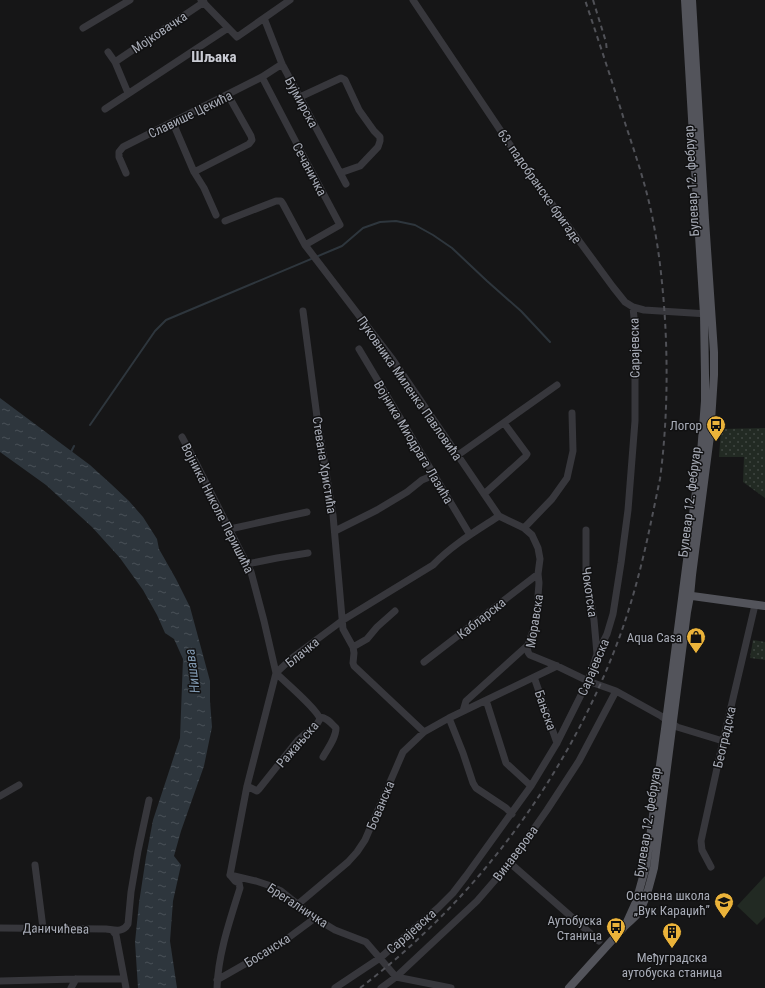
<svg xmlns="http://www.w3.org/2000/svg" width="765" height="988" font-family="'Roboto Condensed',sans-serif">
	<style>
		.green { fill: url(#green-dots) }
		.pitch { fill: #222a23 }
		.water { fill: url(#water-ripples) }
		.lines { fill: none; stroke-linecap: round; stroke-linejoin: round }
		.stream { stroke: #2e363d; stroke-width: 2 }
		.minor { stroke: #37373c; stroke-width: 7 }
		.major { stroke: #53545b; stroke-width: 8 }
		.rail { stroke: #505157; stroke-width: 2; stroke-dasharray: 5 4; stroke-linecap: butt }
		.labels { text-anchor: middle; stroke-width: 3; stroke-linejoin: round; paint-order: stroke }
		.street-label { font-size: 13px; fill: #a8acb7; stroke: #111112 }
		.poi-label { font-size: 13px; fill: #a8acb7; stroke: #111112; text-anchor: end }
		.water-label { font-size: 14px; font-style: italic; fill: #8099b1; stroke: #111112 }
		.quarter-label { font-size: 15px; font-weight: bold; fill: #c9cbd3; stroke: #111112 }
	</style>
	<defs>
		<pattern id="green-dots" width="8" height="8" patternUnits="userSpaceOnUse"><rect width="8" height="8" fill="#222a23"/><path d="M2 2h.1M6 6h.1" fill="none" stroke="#3f4641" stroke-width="1.8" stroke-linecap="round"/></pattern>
		<pattern id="water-ripples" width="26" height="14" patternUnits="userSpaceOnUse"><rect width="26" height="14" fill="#2e363d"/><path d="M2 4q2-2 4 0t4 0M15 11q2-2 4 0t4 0" fill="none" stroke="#495057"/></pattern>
	</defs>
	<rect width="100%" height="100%" fill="#161617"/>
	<!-- green -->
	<path class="green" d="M765,428v70l-22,-16 1,-25h-25l2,-28z
		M753,640l12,2v18l-15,-2z"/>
	<!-- pitch -->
	<path class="pitch" d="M765,876v41l-8,8 -20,-19z"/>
	<!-- water -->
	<path class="water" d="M0,398l90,67 21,19 18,17 14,16 14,22 2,10 17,30 14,28 20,74v20l2,26 -8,39 -23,65 -7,25 7,9 -8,36 -3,40 7,47h-39l-3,-46 4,-39 7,-46 7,-37 27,-82 3,-79 -9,-20 -9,-6 -8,-18 -14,-25 -23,-32 -28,-31 -46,-42 -46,-33z"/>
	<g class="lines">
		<!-- stream -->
		<path class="stream" d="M90,425l65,-94 11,-11 176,-74 21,-18 17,-6 16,-1 19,4 18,10 19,13 35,33 34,30 29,31
			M71,452l3,-6"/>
		<!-- minor -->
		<path class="minor" d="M201,0l36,37 53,-37
			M413,0l114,170 86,117 12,15 8,5 11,3 64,4
			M264,18l18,46 64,120
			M83,28l47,-28
			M108,52l7,10 13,31
			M115,62l89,-60
			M262,77l35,67 43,81 -35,20
			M300,97l41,-19 4,2 14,30 15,21 6,6v4l-2,6 -18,19 -20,7
			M105,109l123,-81
			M173,123l21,49 10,16 12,27
			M194,172l55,-28 3,-4 -1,-4 -23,-41
			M126,173l-7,-16v-5l4,-5 139,-70 20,-13
			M225,221l51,-20h5l2,3 22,41 88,115 106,156
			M303,311l14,106 16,98 10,114 10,18 1,6 -1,10 1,3 70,66
			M359,349l111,186
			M182,437l16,30 53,105 13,49 12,52
			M458,455l99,-70
			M484,494l41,-37 2,-3 -23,-31
			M499,516l25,12 8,7 6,13 2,11 -2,15 1,9 -3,39 -8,23c-1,4 -1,7 2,10l27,11 31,15 28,10 45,25 16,11 46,14
			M524,528l28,-29 15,-21 6,-27 -1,-38
			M230,529l77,-17
			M586,530v41l8,49 3,34
			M335,531l42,-21 30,-18 15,-12 12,-5
			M247,564l30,-6 31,-5
			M353,647l14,-8 10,-12 18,-16
			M424,662l114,-88
			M534,677l23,66
			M486,700l20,63 25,23
			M463,711l3,-10 62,-56
			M320,717c6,0 11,6 16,11 0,10 -8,20 -13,29
			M449,718l14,35 10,30 3,5 30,20 6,6
			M247,786l10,5 2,-2 39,-49 19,-16 3,-5c-2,-9 -35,-37 -44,-46
			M0,796l19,-11
			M510,863l89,78
			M35,865l8,63
			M711,867l-9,-17 -1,-9 22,-100 32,-136
			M230,875l17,-89 29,-113 16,-15 51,-38 90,-55c19,-20 43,-34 66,-49
			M230,875l26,6 12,4 13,6 34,27 20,12 31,12 30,35 55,11
			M297,905l51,-43 9,-10 8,-12 38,-88 21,-20 25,-14 108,-52
			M0,928l106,1c9,1 17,4 22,-5l3,-32 7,-41 11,-51
			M112,930l4,5 10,53
			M217,980l63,-36 35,-26
			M0,981l76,-2h48
			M71,988l5,-9
			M217,988c1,-34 13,-68 23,-100l-1,-5 -4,-2 -5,-6
			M335,988l45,-30 58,-50 15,-15 13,-17 65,-90 26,-43 31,-62 9,-27 10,-20 6,-20 8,-51 7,-53 7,-89v-93l-2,-21
			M381,988l15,-11 81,-76 33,-38 37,-53 32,-49 37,-70"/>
		<!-- major -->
		<path class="major" d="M685,595l80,11
			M627,922l9,-20 10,-36 19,-137 36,-276 4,-52v-26l-1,-61 -6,-94 -13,-220
			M569,988c18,-20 37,-41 55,-61 5,-6 10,-8 15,-15 8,-13 11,-29 15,-44l33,-256 3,-16 2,-21 18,-139 4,-61v-23l-9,-132 -13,-220"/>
		<!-- rail -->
		<path class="rail" d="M593,0l13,42 1,10
			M360,988c114,-87 203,-205 255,-339 16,-41 27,-84 36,-127 3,-14 6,-29 9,-43 7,-53 8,-107 5,-159 -2,-31 -5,-63 -11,-94 -6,-34 -17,-67 -28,-100 -13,-42 -27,-84 -41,-126"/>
	</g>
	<!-- icons -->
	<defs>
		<symbol id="bus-pin" viewBox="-11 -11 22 30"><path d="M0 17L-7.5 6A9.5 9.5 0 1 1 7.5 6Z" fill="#ebb33a" stroke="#111112"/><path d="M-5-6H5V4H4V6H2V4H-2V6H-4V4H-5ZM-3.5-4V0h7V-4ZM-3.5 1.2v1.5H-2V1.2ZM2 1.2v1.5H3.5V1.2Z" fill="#111"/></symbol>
		<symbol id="shop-pin" viewBox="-11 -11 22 30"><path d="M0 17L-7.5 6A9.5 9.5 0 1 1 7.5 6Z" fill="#ebb33a" stroke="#111112"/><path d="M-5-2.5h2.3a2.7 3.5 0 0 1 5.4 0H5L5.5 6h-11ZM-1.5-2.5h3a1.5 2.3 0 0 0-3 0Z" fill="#111"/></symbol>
		<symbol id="school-pin" viewBox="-11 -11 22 30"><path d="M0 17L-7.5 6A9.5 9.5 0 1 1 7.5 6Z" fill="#ebb33a" stroke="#111112"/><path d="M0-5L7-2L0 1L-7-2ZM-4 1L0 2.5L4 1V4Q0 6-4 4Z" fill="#111"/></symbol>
		<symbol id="building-pin" viewBox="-11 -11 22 30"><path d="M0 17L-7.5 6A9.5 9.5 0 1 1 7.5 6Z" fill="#ebb33a" stroke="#111112"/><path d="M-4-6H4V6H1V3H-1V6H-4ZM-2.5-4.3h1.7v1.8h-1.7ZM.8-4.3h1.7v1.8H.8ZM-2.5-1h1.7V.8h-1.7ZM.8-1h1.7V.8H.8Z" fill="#111"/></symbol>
	</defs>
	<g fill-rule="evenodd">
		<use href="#bus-pin" x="705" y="414" width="22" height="30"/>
		<use href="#shop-pin" x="685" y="626" width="22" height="30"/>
		<use href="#school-pin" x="713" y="891" width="22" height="30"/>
		<use href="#bus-pin" x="605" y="916" width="22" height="30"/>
		<use href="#building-pin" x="661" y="921" width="22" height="30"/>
	</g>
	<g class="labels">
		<!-- street labels -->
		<g class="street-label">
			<text transform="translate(159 32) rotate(-34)" y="5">Мојковачка</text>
			<text transform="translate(302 102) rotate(62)" y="5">Бујмирска</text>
			<text transform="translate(190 114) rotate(-26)" y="5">Славише Цекића</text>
			<text transform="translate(310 169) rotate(62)" y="5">Сечаничка</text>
			<text transform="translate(691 181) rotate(-93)" y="5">Булевар 12. фебруар</text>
			<text transform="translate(540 186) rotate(55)" y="5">63. падобранске бригаде</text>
			<text transform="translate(634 348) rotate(-91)" y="5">Сарајевска</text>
			<text transform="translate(410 388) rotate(55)" y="5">Пуковника Миленка Павловића</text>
			<text transform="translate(414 442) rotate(59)" y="5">Војника Миодрага Лазића</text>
			<text transform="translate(325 465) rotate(81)" y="5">Стевана Христића</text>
			<text transform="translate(689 502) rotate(-83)" y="5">Булевар 12. фебруар</text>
			<text transform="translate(218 508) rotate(63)" y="5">Војника Николе Перишића</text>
			<text transform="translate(590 592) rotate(82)" y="5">Чокотска</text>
			<text transform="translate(481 618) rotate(-38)" y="5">Кабларска</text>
			<text transform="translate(534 621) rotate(-81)" y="5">Моравска</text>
			<text transform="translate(302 652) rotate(-39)" y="5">Блачка</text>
			<text transform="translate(593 667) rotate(-67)" y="5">Сарајевска</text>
			<text transform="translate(546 710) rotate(71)" y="5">Бањска</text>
			<text transform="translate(724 737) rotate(-77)" y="5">Београдска</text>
			<text transform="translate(297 744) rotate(-49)" y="5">Ражањска</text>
			<text transform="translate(380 805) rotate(-67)" y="5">Бованска</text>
			<text transform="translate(647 822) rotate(-81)" y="5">Булевар 12. фебруар</text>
			<text transform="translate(515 853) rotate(-53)" y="5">Винаверова</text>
			<text transform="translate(298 905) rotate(33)" y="5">Брегалничка</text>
			<text transform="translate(56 928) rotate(1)" y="5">Даничићева</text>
			<text transform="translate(411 931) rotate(-41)" y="5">Сарајевска</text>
			<text transform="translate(267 950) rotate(-32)" y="5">Босанска</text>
		</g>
		<!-- poi labels -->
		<g class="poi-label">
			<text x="702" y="430">Логор</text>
			<text x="682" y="642">Aqua Casa</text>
			<text x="710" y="900">Основна школа<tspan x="710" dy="15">„Вук Караџић”</tspan></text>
			<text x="602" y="925">Аутобуска<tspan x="602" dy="15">Станица</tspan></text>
			<text x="672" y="962" text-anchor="middle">Међуградска<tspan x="672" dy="15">аутобуска станица</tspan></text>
		</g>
		<!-- water labels -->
		<g class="water-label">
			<text transform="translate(192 671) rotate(-97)" y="5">Нишава</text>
		</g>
		<!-- quarter labels -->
		<g class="quarter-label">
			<text x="214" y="62">Шљака</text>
		</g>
	</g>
</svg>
